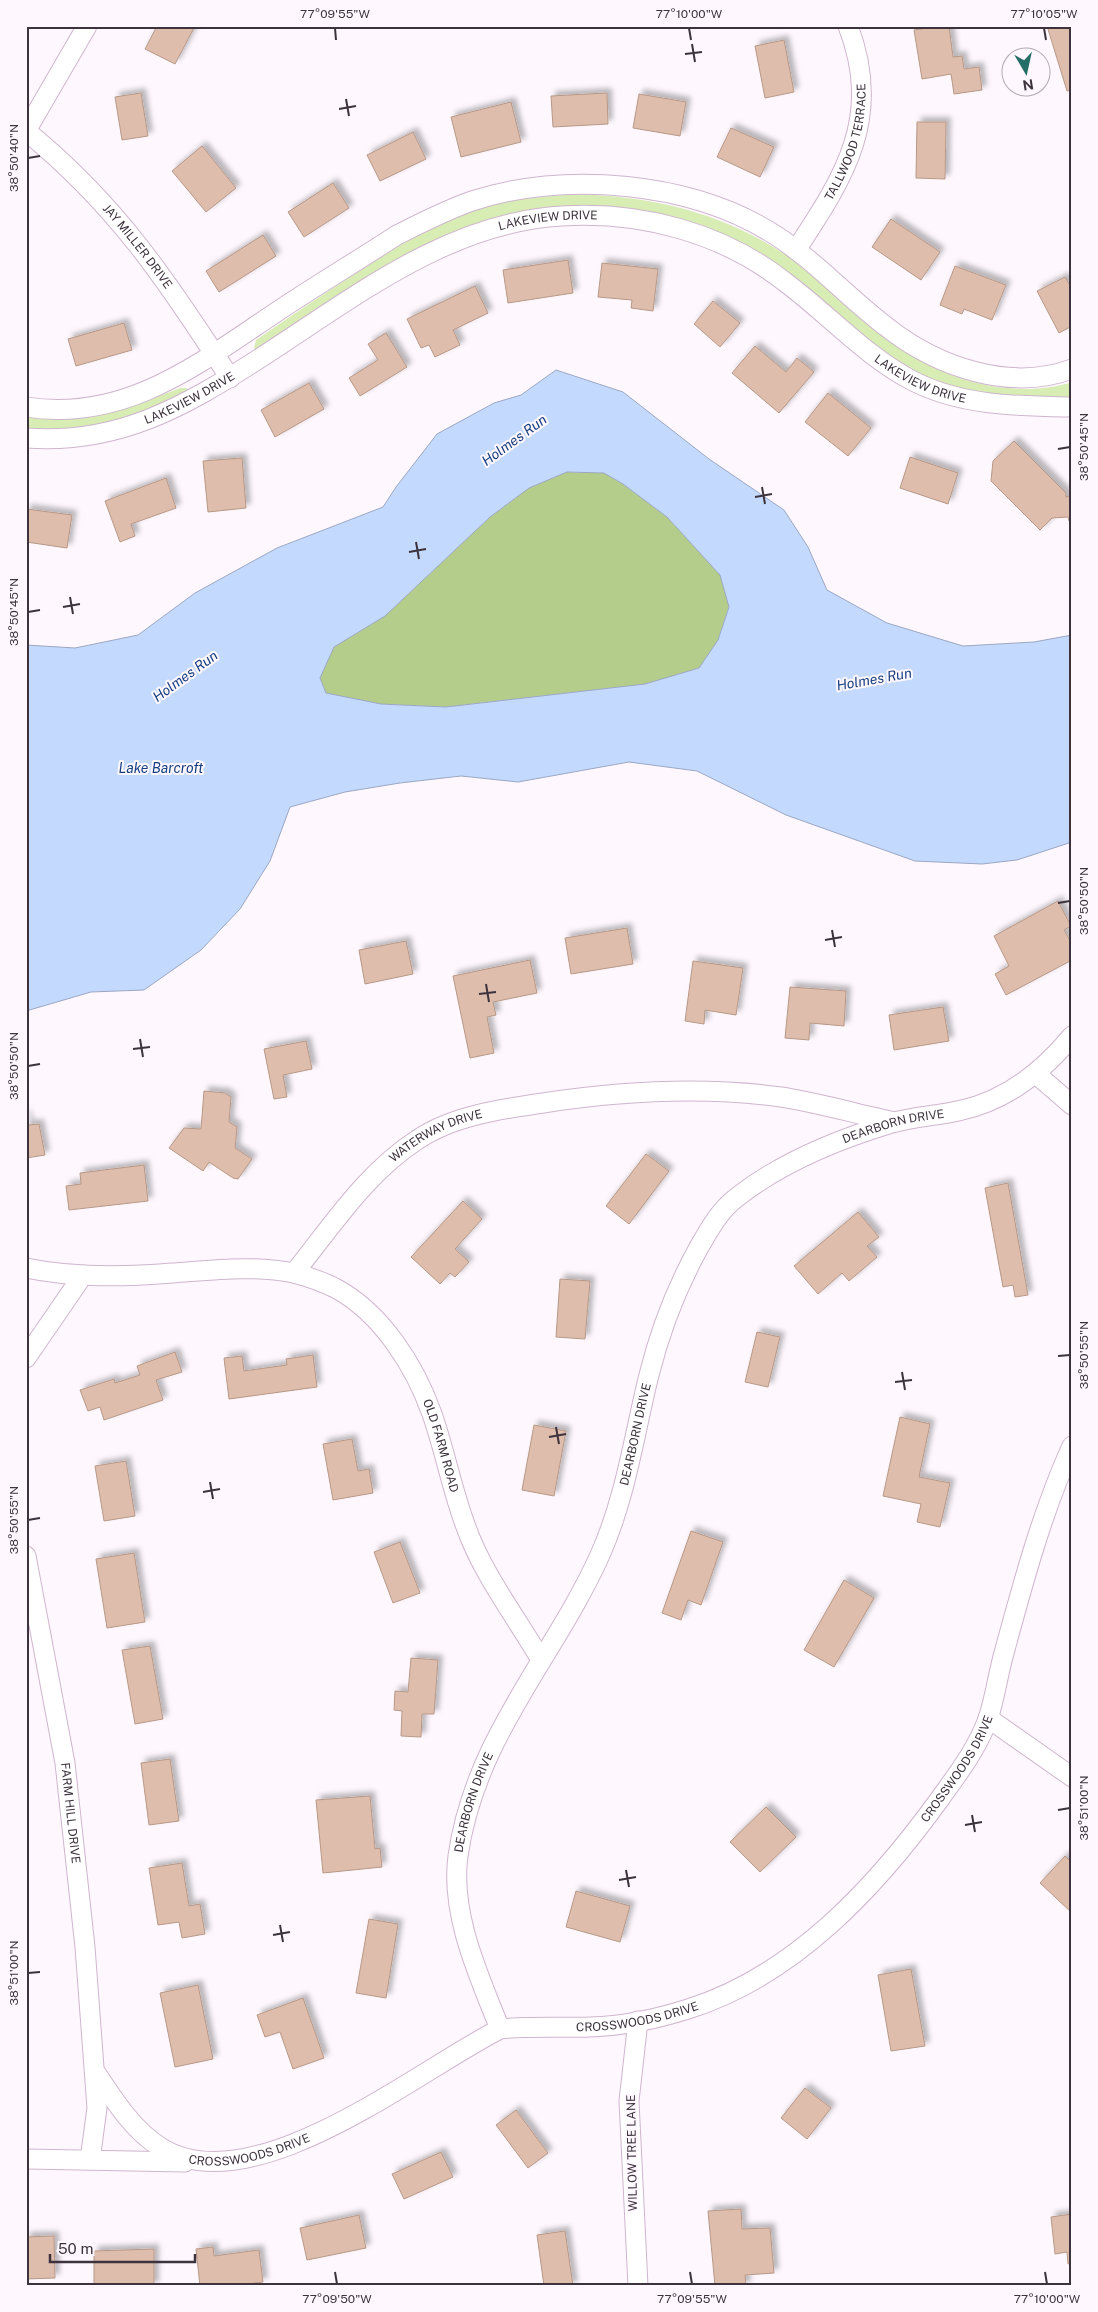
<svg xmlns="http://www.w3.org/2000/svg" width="1098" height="2312" font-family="'Public Sans',sans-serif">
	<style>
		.green { fill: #d7edb4 }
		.forest { fill: #b5cd8b }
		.water { fill: #c3d9fd; stroke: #9ba7c3; fill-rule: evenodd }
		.building { fill: #dfbdac; stroke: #b79887; filter: url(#shadow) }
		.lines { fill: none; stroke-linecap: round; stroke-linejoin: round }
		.minor-casing { stroke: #cfb5ce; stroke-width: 21 }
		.minor { stroke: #fff; stroke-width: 19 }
		.ticks { fill: none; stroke: #3d333d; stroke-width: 2 }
		.labels { text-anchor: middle; stroke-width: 4; stroke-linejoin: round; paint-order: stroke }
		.street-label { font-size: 12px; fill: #3d333d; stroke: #fef8fe }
		.water-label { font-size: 14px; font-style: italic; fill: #163e81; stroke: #fef8fe }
		.neatline { fill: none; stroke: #3d333d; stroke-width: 2 }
		.ticks-label { font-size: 12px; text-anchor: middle; fill: #3d333d }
	</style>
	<defs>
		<filter id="shadow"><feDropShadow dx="4.5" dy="-4.5" stdDeviation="2.5" flood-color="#0004"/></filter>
	</defs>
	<rect width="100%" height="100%" fill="#fef8fe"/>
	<!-- green -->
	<path class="green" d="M578,194c70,3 130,15 192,51 44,26 85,61 126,92 12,10 25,22 39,30 39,21 95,29 137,15v17c-52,-1 -108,-2 -156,-26 -35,-19 -67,-49 -99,-72 -25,-19 -58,-48 -84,-62 -90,-46 -205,-41 -295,0 -27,11 -51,28 -75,43 -36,23 -72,46 -108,68l-1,-2 2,-8c36,-25 72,-49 108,-72 38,-24 76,-49 119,-61 31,-8 63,-11 95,-13z
		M180,388h7l2,4 -70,31 -52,6h-41v-12c59,3 100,-7 154,-29z"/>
	<!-- forest -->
	<path class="forest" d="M567,472l37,1 19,11 44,33 53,58 9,31 -11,34 -19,28 -54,16 -199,23 -65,-3 -55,-11 -6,-15 14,-31 51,-31 105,-99 39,-29z"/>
	<!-- water -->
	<path class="water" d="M556,370l67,22 86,67 75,51 24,37 19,43 60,33 76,23 71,-4 38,-7v207l-55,18 -35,4 -67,-3 -129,-46 -89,-44 -68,-9 -111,20 -57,-6 -61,7 -55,9 -55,15 -20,54 -30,48 -39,41 -57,40 -53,2 -65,19v-366l49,3 63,-13 57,-42 82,-45 106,-41 13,-20 41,-53 57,-31 27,-8zM567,472l37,1 19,11 44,33 53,58 9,32 -11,33 -19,28 -54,16 -199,23 -65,-3 -55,-11 -6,-15 14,-31 51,-31 105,-99 39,-29z"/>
	<!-- building -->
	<path class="building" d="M157,26h38l-20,38 -30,-15z
		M941,26h8l4,31 9,-1 2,13 15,-2 3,23 -28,4 -3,-20 -29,5 -8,-49z
		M1047,26h25v64l-5,1z
		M784,40l10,52 -29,6 -10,-52z
		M141,93l7,43 -26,4 -7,-43z
		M607,93l1,31 -55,3 -2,-31z
		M639,94l47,8 -6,34 -47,-8z
		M511,102l10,40 -60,15 -10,-40z
		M917,122h29l-1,57 -29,-1z
		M731,128l43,19 -14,30 -43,-20z
		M413,132l13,27 -46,22 -13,-26z
		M202,146l34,42 -30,24 -34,-41z
		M333,183l16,25 -45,29 -16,-25z
		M891,219l49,33 -19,28 -49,-33z
		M263,235l13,21 -57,36 -13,-21z
		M568,260l5,33 -65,10 -5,-33z
		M602,263l56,6 -5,42 -22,-3 1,-8 -34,-3z
		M955,266l51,19 -14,35 -28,-11 -2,5 -22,-9z
		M1065,277l7,12v37l-13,7 -22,-42z
		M475,286l13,27 -35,17 7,15 -25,12 -6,-12 -8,3 -14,-29z
		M713,301l27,22 -20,24 -26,-23z
		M124,323l8,27 -56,16 -8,-27z
		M386,333l21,34 -47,29 -11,-18 29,-18 -10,-16z
		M755,346l31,26 11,-14 17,14 -35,41 -47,-40z
		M309,383l15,26 -49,28 -14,-27z
		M828,393l43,35 -23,28 -43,-34z
		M1014,441l52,52v4l6,-1v25h-3l-1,-4 -16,1 -12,12 -49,-49 2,-20z
		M910,457l48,16 -10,31 -48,-16z
		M242,458l4,50 -38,4 -5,-51z
		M166,478l10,30 -45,16 4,12 -15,6 -15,-41z
		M26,509l46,6 -5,33 -41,-6z
		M1058,901l13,25 -7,4 8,14v16l-66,35 -11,-21 14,-8 -15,-30z
		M627,928l6,36 -62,10 -6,-36z
		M406,941l7,33 -48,10 -6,-34z
		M530,960l7,33 -44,9 3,13 -9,2 7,36 -24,5 -17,-82z
		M693,961l50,7 -7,47 -31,-5 -1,14 -19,-3z
		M790,987l56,4 -2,35 -34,-3 -1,17 -24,-2z
		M943,1007l6,34 -55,9 -5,-35z
		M306,1041l6,28 -29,6 4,22 -13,2 -10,-50z
		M204,1091l21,2 6,4 -2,25 8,5 -2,21 17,11 -14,20 -5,-1 -24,-16 -6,9 -34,-23 15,-20 17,1z
		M26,1113l3,12 10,-1 6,31 -19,3z
		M646,1154l23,17 -40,53 -23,-18z
		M144,1165l4,36 -79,9 -3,-24 15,-2 -1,-11z
		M1008,1183l20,112 -13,2 -2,-12 -10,2 -18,-99z
		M463,1201l19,18 -27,30 14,13 -14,15 -5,-4 -10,11 -29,-27z
		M858,1212l21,25 -12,9 10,11 -28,24 -7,-8 -24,21 -24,-28z
		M560,1279l30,2 -5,58 -29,-2z
		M757,1332l23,5 -12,50 -23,-5z
		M175,1352l7,20 -26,8 7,20 -59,20 -4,-13 -12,4 -8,-21 34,-11 1,4 25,-8 -3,-9z
		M313,1355l4,32 -88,12 -5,-41 18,-2 2,15 43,-6 -1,-6z
		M900,1417l30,7 -11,53 31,6 -10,44 -23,-5 4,-18 -38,-8z
		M534,1425l32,6 -12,65 -32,-6z
		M352,1439l6,32 11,-2 4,24 -40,7 -10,-56z
		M126,1461l9,55 -31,5 -9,-55z
		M691,1531l32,11 -22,63 -13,-5 -7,20 -19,-7z
		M400,1542l20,51 -27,10 -19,-51z
		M134,1553l11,69 -38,6 -11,-69z
		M844,1580l30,18 -40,69 -30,-17z
		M150,1646l13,73 -28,5 -13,-74z
		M411,1658l27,2 -4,54h-12l-1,23 -20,-1 1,-25 -8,-1 1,-19 13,1z
		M170,1759l9,62 -30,4 -8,-62z
		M370,1796l5,53 5,-1 2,19 -59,6 -7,-73z
		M766,1807l30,30 -36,35 -30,-30z
		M1065,1856l7,7v50l-32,-30z
		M182,1863l7,43 11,-2 5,30 -23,4 -3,-16 -21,3 -9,-57z
		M576,1891l54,15 -10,36 -54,-15z
		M369,1919l29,5 -12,74 -30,-5z
		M911,1969l14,77 -34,5 -13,-76z
		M198,1985l15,74 -38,8 -15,-74z
		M303,1998l21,60 -31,11 -13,-37 -15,5 -8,-22z
		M805,2088l26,20 -24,31 -26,-21z
		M516,2110l32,43 -20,15 -32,-43z
		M441,2152l12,25 -49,22 -12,-25z
		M741,2209l1,20 28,-1 4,45 -29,2 1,11h-31l-7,-75z
		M1072,2214v49l-4,1 -1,-12 -12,2 -4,-37z
		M359,2215l7,33 -59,12 -7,-32z
		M565,2231l8,55h-29l-7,-51z
		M54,2236l1,42 -29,1v-42z
		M213,2247l1,9 45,-6 4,32 -31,4h-32l-4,-37z
		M154,2249v37h-60v-35z"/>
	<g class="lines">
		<defs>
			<g id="minor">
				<path id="s1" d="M26,131c90,73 142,151 204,247"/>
				<path d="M26,131l61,-105"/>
				<path id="s2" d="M796,250c49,-74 87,-133 52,-224"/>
				<path d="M26,407c100,16 175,-45 252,-96 39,-26 79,-50 119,-76 24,-12 49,-25 75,-34 93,-30 219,-20 303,34 41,26 74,64 113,93 50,39 122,64 184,41"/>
				<path id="s3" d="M26,438c91,7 158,-31 231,-78 94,-60 190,-138 305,-144 79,-5 161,17 223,66 43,32 80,74 128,99 49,25 105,25 159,26"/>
				<path d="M1036,1074l36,31"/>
				<path id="s4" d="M26,1268c48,10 97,9 146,5 42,-3 81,-8 122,0 38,-47 72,-100 123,-133 35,-24 84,-31 126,-37 79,-12 158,-17 238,-6 38,6 76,17 114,25"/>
				<path id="s5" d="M294,1273c15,4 30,9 43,16 45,25 78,77 95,125 13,37 20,76 34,113 16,46 50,90 75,133"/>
				<path d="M26,1358l57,-83"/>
				<path id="s6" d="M26,1556l39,207 20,184 12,161 -7,52"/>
				<path d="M988,1718l84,59"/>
				<path id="s7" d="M500,2029c-21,-53 -50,-115 -42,-173 17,-119 95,-197 142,-301 26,-58 34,-120 49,-180 11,-44 27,-86 49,-126 11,-19 21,-38 38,-51 44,-35 103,-59 156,-75 23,-7 47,-7 70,-13 45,-10 81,-39 110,-74"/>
				<path id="s8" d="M96,2073c18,27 36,56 64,74 92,59 258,-77 340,-118 30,-3 60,-1 90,-2 33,-1 67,-8 98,-18 106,-33 188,-122 251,-209 18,-25 38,-51 49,-81 7,-21 10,-45 16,-66 19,-70 38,-141 68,-207"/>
				<path d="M26,2159l159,3"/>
				<path d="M638,2286l-9,-185 9,-80"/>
			</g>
		</defs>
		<!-- minor casing -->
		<use href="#minor" class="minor-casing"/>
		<!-- minor -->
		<use href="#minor" class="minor"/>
	</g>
	<!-- ticks -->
	<path class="ticks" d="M335,28l1,12M689,28l2,12M1044,28l2,12M692,44l3,18M685,54l17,-2M346,99l3,17M339,109l17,-3M28,158l12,-2M1058,449l12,-2M762,487l3,17M755,497l17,-3M416,542l3,17M409,552l17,-3M70,597l3,17M63,607l17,-3M28,612l12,-2M1058,903l12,-2M832,930l3,17M825,940l17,-3M486,984l3,18M479,994l17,-2M140,1039l3,18M133,1049l17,-2M28,1066l12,-2M1058,1356l12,-1M902,1372l3,18M895,1382l17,-2M556,1427l3,17M549,1437l17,-3M210,1482l3,17M203,1492l17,-3M28,1520l12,-2M1058,1810l12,-2M972,1815l3,17M965,1825l17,-3M626,1870l3,17M619,1880l17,-3M280,1925l3,17M273,1935l17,-3M28,1973l12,-1M335,2272l2,12M690,2272l2,12M1045,2272l2,12"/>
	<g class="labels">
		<!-- street labels -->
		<g class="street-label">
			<text dy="4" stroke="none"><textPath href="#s2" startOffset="121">TALLWOOD TERRACE</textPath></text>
			<text dy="4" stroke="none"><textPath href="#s3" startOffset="576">LAKEVIEW DRIVE</textPath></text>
			<text dy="4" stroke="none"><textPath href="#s1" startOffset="161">JAY MILLER DRIVE</textPath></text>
			<text dy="4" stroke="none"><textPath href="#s3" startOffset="996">LAKEVIEW DRIVE</textPath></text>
			<text dy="4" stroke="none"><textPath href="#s3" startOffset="171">LAKEVIEW DRIVE</textPath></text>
			<text dy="4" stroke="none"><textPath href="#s7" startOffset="1076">DEARBORN DRIVE</textPath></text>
			<text dy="4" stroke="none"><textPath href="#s4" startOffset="470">WATERWAY DRIVE</textPath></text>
			<text dy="4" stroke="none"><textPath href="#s7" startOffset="641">DEARBORN DRIVE</textPath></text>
			<text dy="4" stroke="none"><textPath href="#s5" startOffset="239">OLD FARM ROAD</textPath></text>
			<text dy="4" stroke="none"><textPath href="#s8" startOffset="1032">CROSSWOODS DRIVE</textPath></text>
			<text dy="4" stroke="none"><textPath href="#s7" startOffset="236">DEARBORN DRIVE</textPath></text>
			<text dy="4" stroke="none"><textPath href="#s6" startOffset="261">FARM HILL DRIVE</textPath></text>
			<text dy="4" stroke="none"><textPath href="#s8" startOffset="612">CROSSWOODS DRIVE</textPath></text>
			<text dy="4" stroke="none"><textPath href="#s8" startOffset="192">CROSSWOODS DRIVE</textPath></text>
			<text transform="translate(632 2153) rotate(-91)" y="4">WILLOW TREE LANE</text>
		</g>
		<!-- water labels -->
		<g class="water-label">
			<text transform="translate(514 440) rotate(-36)" y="5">Holmes Run</text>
			<text transform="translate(185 676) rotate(-36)" y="5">Holmes Run</text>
			<text transform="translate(874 679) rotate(-10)" y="5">Holmes Run</text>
			<text x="161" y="773">Lake Barcroft</text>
		</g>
	</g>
	<!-- border -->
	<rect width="1098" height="2312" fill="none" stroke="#fef8fe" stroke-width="55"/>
	<!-- north arrow -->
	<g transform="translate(1026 72) rotate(171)"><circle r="24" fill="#fef8fe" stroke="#b1a9b1"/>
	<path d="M0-4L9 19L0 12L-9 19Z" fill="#256e67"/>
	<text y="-8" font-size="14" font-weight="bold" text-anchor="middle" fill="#3d333d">N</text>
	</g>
	<!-- scale -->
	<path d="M50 2254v8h145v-8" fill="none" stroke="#3d333d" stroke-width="2.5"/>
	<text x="58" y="2254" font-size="15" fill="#3d333d" stroke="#fef8fe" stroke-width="4" paint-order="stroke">50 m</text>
	<rect x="28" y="28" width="1042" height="2256" class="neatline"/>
	<g class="ticks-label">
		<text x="335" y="18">77°09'55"W</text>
		<text x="689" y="18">77°10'00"W</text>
		<text x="1044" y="18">77°10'05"W</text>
		<text transform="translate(14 158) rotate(-90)" y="4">38°50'40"N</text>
		<text transform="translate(1084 447) rotate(-90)" y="4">38°50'45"N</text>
		<text transform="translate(14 612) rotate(-90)" y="4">38°50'45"N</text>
		<text transform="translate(1084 901) rotate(-90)" y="4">38°50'50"N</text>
		<text transform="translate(14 1066) rotate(-90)" y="4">38°50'50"N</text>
		<text transform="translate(1084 1355) rotate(-90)" y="4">38°50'55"N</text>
		<text transform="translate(14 1520) rotate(-90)" y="4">38°50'55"N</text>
		<text transform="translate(1084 1808) rotate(-90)" y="4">38°51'00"N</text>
		<text transform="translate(14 1973) rotate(-90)" y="4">38°51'00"N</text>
		<text x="337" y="2303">77°09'50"W</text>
		<text x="692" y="2303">77°09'55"W</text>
		<text x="1047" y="2303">77°10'00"W</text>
	</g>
</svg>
